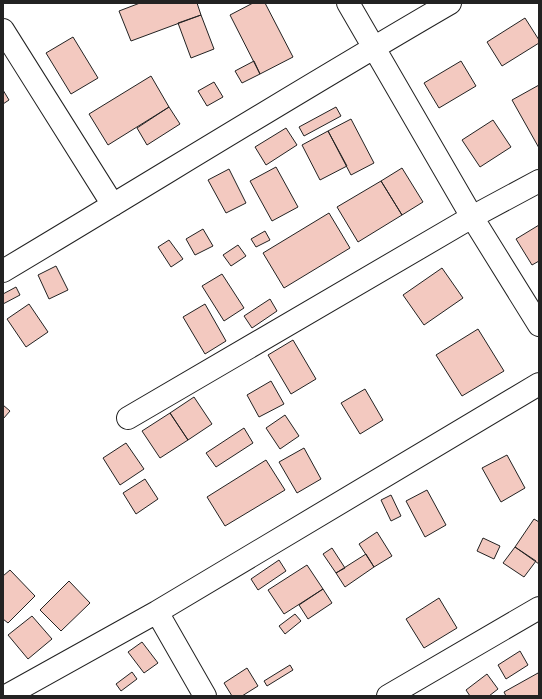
<svg xmlns="http://www.w3.org/2000/svg" width="542" height="699" font-family="Rubik,sans-serif">
	<style>
		.building { fill: #f3c9c0; stroke: #222 }
		.lines { fill: none; stroke-linecap: round; stroke-linejoin: round }
		.minor-casing { stroke: #222; stroke-width: 24 }
		.minor { stroke: #fff; stroke-width: 22 }
	</style>
	<rect width="100%" height="100%" fill="#fff"/>
	<!-- building -->
	<path class="building" d="M140,3h57l4,12 -70,26 -12,-30z
		M253,3h12l28,54 -33,17 -30,-59z
		M201,15l13,34 -23,9 -13,-35z
		M525,18l14,22v3l-37,23 -15,-24z
		M73,37l25,41 -27,16 -25,-41z
		M254,61l6,13 -18,9 -7,-12z
		M461,61l15,25 -37,22 -15,-25z
		M151,76l18,31 -61,38 -19,-31z
		M214,82l9,15 -16,9 -9,-15z
		M539,85v63l-27,-48z
		M3,90l6,10 -6,4z
		M169,107l11,17 -33,21 -10,-17z
		M336,107l5,9 -37,20 -5,-9z
		M351,119l23,44 -23,12 -23,-44z
		M493,120l18,27 -31,20 -18,-27z
		M286,128l11,17 -31,20 -11,-18z
		M328,131l19,35 -27,14 -18,-35z
		M276,167l22,40 -26,14 -22,-40z
		M402,168l21,34 -21,13 -21,-34z
		M229,169l17,34 -20,10 -18,-33z
		M381,181l21,34 -44,27 -21,-35z
		M329,213l21,35 -66,40 -21,-35z
		M539,225v36l-7,4 -16,-26z
		M203,229l10,17 -18,9 -9,-16z
		M265,231l5,9 -14,7 -5,-8z
		M169,240l14,19 -12,8 -13,-20z
		M238,245l8,11 -15,10 -8,-11z
		M56,266l12,24 -19,9 -11,-24z
		M442,268l21,30 -39,27 -21,-30z
		M222,274l22,34 -20,13 -22,-35z
		M16,287l4,8 -17,9v-10z
		M270,299l7,12 -25,17 -8,-12z
		M29,304l19,28 -22,15 -19,-28z
		M205,304l21,37 -21,13 -22,-37z
		M478,329l26,42 -42,25 -26,-41z
		M293,340l23,39 -25,15 -23,-39z
		M271,381l13,23 -25,13 -12,-22z
		M365,389l18,31 -23,14 -19,-31z
		M194,397l18,27 -24,16 -18,-27z
		M3,405l7,6 -7,8z
		M170,413l18,27 -28,18 -18,-27z
		M285,415l14,21 -19,13 -14,-21z
		M244,428l9,15 -37,24 -10,-14z
		M126,443l18,26 -24,16 -17,-27z
		M304,448l17,31 -24,14 -18,-31z
		M507,455l18,33 -24,14 -19,-34z
		M266,460l19,30 -60,36 -18,-29z
		M145,479l13,20 -22,15 -13,-21z
		M427,490l19,35 -21,12 -19,-36z
		M391,495l10,21 -10,5 -10,-21z
		M534,519l5,3v42l-24,-17z
		M377,532l15,24 -18,11 -15,-23z
		M483,538l17,8 -6,13 -17,-8z
		M515,547l21,14 -12,16 -21,-14z
		M332,548l13,20 -9,5 -13,-19z
		M366,554l8,13 -29,20 -9,-14z
		M279,560l7,11 -28,19 -7,-11z
		M307,565l16,24 -39,25 -16,-24z
		M10,570l25,26 -27,27 -5,-4v-43z
		M69,581l21,22 -29,28 -21,-21z
		M323,589l9,14 -24,16 -9,-14z
		M439,598l18,30 -33,20 -18,-29z
		M295,614l6,7 -16,13 -6,-8z
		M32,616l20,23 -24,20 -20,-24z
		M142,642l16,21 -14,10 -16,-21z
		M520,651l8,14 -22,14 -8,-14z
		M290,665l3,5 -26,16 -3,-5z
		M247,668l11,18 -16,10h-10l-8,-13z
		M132,672l5,7 -16,12 -5,-7z
		M538,673l1,2v21h-33l-2,-4z
		M487,674l11,15 -9,7h-19l-4,-6z"/>
	<g class="lines">
		<defs>
			<path id="minor" d="M348,3l124,214 67,108
				M3,30l110,175
				M3,271c149,-89 297,-181 447,-268
				M128,418l344,-201 67,-36
				M157,612l48,84
				M6,696l151,-84 382,-228
				M388,696l151,-88"/>
		</defs>
		<!-- minor casing -->
		<use href="#minor" class="minor-casing"/>
		<!-- minor -->
		<use href="#minor" class="minor"/>
	</g>
	<!-- border -->
	<rect width="542" height="699" fill="none" stroke="#222222" stroke-width="8"/>
</svg>
